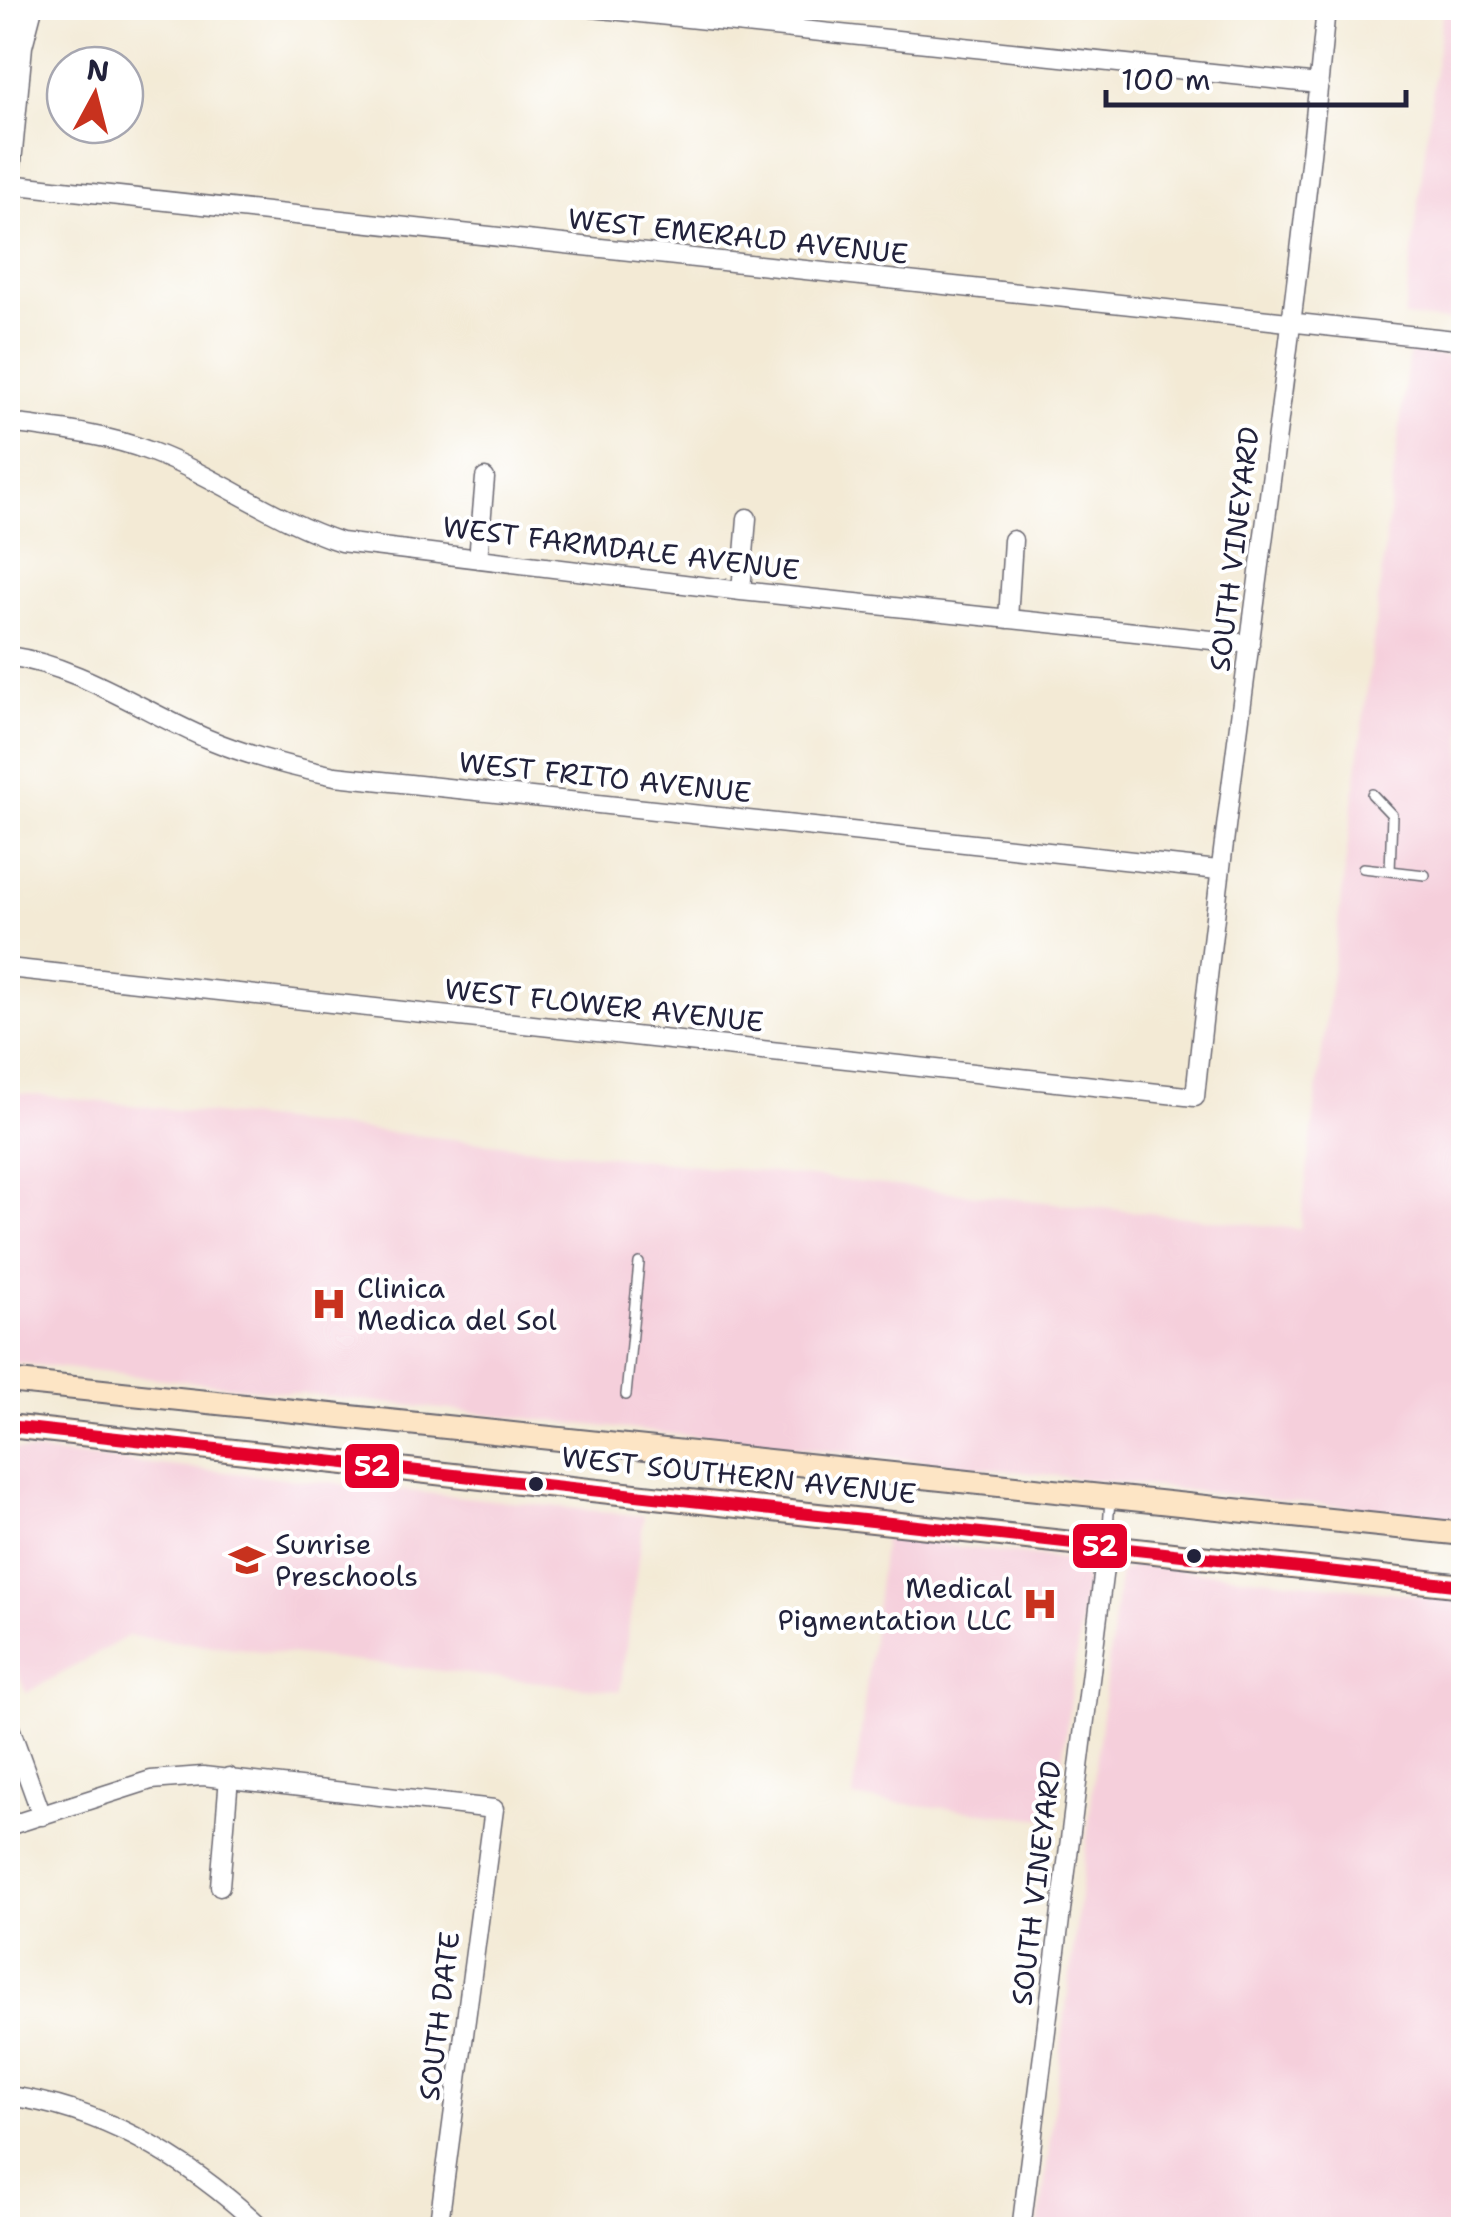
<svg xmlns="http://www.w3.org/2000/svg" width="1471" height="2237" font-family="'Shantell Sans',sans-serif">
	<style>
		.built { fill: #f5cfdb }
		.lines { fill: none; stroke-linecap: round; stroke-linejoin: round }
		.service-casing { stroke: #6b6871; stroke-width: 12 }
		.minor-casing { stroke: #6b6871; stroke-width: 21 }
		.secondary-casing { stroke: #6b6871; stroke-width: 26 }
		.service { stroke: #fff; stroke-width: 9 }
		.minor { stroke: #fff; stroke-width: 18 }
		.secondary { stroke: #fde5c5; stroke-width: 22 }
		.bus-1-casing { stroke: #fff; stroke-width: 20 }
		.bus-1 { stroke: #e4002b; stroke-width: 12 }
		.bus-dot { fill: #22223b; stroke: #fff; stroke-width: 4 }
		.labels { text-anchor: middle; stroke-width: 8; stroke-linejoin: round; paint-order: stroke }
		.street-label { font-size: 28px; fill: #22223b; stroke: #fff }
		.poi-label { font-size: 28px; fill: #22223b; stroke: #fff; text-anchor: start }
		.line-badge { stroke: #fff; stroke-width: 4 }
		.badge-label { font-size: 28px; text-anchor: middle; font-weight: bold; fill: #fff }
	</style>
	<rect width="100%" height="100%" fill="#fff"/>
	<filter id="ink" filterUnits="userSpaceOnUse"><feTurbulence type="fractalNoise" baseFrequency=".01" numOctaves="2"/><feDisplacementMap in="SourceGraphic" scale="20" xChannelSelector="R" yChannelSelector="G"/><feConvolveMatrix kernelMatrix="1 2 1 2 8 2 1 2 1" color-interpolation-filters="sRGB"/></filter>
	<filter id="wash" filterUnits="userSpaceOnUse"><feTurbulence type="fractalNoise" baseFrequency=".0048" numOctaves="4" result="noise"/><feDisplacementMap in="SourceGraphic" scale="40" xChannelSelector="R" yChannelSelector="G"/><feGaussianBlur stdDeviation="2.25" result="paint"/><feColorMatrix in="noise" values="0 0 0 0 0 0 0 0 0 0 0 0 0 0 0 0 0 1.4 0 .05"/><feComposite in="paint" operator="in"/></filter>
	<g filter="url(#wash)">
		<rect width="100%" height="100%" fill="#f3ead5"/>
		<!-- built -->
		<path class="built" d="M1443,8h20v314l-59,-5z
			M1409,352l54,6v1162l-1455,-158v-270l1292,137z
			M8,1449l636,67 -24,175 -492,-55 -102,57 -18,-43z
			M884,1538l180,21 18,7 4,16 -32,238 -201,-22z
			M1138,1565l325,35v629h-424l79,-644 2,-12z"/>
	</g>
	<g filter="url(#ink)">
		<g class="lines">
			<defs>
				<path id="service" d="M1363,868l27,3 2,-56 -20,-21
					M1390,871l35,4
					M626,1395l13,-132
					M1107,1544l3,-45"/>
				<path id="minor" d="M592,8l727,76
					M8,184l1456,157
					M10,184l13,-138 10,-38
					M8,423c48,6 98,11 144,29 66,25 122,68 189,90l400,49 509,53
					M478,559l7,-81
					M741,591l6,-73
					M1008,619l5,-79
					M8,656c72,10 134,55 200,83 41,17 83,28 127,37l883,94
					M8,968l1187,129c37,-364 97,-725 131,-1089
					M8,1722l34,94
					M8,1826l143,-46 52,-4 291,33 -56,421
					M220,1886l9,-109
					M8,2096c99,13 185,67 256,134
					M1021,2230l86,-686"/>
				<path id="secondary" d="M8,1381l1456,153
					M8,1426l1456,160"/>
			</defs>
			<!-- service casing -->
			<use href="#service" class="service-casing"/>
			<!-- minor casing -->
			<use href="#minor" class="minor-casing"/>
			<!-- secondary casing -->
			<use href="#secondary" class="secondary-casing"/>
			<!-- service -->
			<use href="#service" class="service"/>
			<!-- minor -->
			<use href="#minor" class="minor"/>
			<!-- secondary -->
			<use href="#secondary" class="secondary"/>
			<defs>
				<path id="bus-1" d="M8,1426l1456,160"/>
			</defs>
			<!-- bus-1 casing -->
			<use href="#bus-1" class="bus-1-casing"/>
			<!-- bus-1 -->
			<use href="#bus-1" class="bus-1"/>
		</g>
	</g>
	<!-- icons -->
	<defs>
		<symbol id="hospital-bare" viewBox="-9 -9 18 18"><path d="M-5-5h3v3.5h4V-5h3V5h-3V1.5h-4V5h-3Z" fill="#c8321e" stroke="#fff" stroke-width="2.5" paint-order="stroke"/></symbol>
		<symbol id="school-bare" viewBox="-9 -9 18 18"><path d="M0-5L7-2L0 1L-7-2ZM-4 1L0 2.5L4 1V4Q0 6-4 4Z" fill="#c8321e" stroke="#fff" stroke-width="2.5" paint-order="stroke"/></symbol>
	</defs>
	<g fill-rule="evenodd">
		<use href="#hospital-bare" x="304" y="1279" width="50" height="50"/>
		<use href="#school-bare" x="222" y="1535" width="50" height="50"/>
		<use href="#hospital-bare" x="1015" y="1579" width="50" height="50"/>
	</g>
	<!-- markers -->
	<g class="bus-dot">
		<circle cx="536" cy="1484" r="9"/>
		<circle cx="1194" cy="1556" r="9"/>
	</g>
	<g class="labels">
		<!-- street labels -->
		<g class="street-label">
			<text transform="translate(738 236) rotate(6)" y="10">WEST EMERALD AVENUE</text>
			<text transform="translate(621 548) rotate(7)" y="10">WEST FARMDALE AVENUE</text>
			<text transform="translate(1234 549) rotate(-83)" y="10">SOUTH VINEYARD</text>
			<text transform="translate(605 777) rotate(6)" y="10">WEST FRITO AVENUE</text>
			<text transform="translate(604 1005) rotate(6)" y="10">WEST FLOWER AVENUE</text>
			<text transform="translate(739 1475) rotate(6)" y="10">WEST SOUTHERN AVENUE</text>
			<text transform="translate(1036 1883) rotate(-83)" y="10">SOUTH VINEYARD</text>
			<text transform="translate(439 2016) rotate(-83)" y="10">SOUTH DATE</text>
		</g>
		<!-- poi labels -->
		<g class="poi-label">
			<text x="357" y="1298">Clinica<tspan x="357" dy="32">Medica del Sol</tspan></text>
			<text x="275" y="1554">Sunrise<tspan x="275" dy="32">Preschools</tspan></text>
			<text x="1012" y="1598" text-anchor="end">Medical<tspan x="1012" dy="32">Pigmentation LLC</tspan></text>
		</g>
	</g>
	<g class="line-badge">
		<rect x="343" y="1442" width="58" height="48" rx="10" fill="#e4002b"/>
		<rect x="1071" y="1522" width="58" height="48" rx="10" fill="#e4002b"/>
	</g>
	<g class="badge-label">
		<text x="372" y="1476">52</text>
		<text x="1100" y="1556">52</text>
	</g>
	<!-- margin -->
	<rect width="1471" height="2237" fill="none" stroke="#fff" stroke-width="40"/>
	<!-- north arrow -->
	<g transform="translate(95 95) rotate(7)"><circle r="48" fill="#ffffff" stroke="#a7a7b1" stroke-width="2.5"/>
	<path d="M0-8L18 38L0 25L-18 38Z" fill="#c8321e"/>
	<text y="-15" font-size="28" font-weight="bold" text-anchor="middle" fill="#22223b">N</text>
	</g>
	<!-- scale -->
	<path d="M1106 90v15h300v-15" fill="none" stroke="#22223b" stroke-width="5"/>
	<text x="1121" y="90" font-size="30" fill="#22223b" stroke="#ffffff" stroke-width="8" paint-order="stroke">100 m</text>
</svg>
